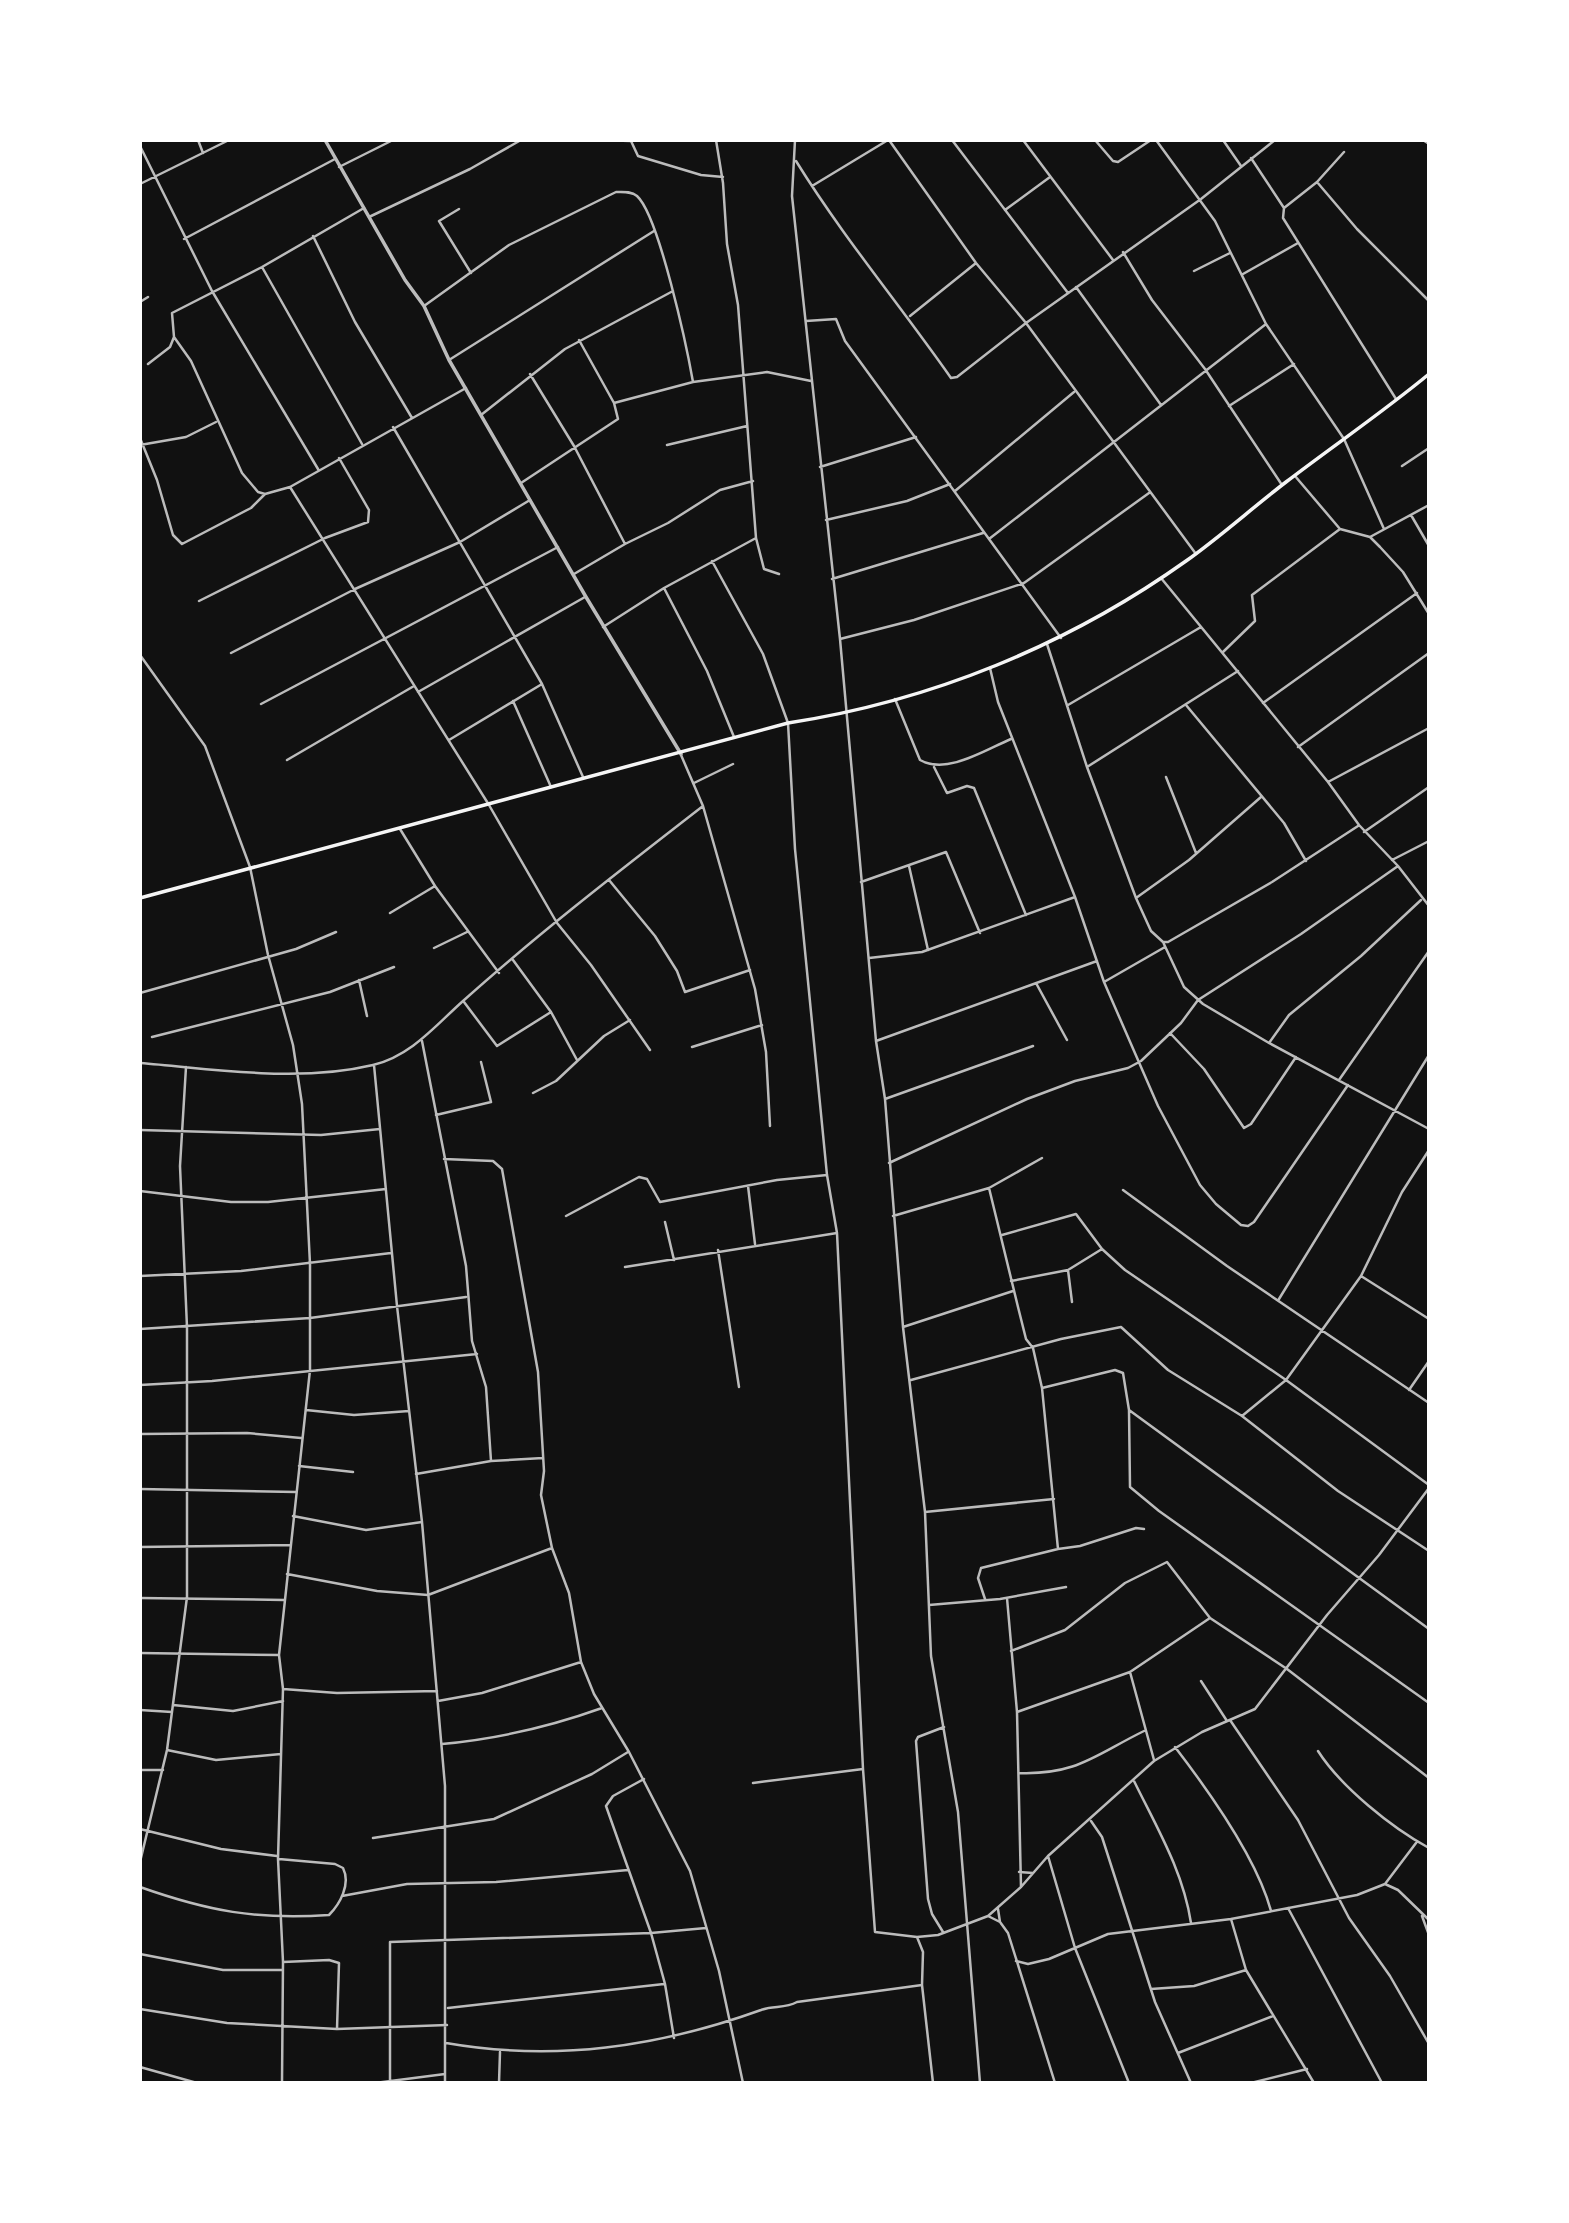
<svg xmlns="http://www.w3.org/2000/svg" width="1569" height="2223" font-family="'Space Grotesk',sans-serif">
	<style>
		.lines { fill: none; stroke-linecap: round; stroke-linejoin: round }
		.minor { stroke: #bcbcbc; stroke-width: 2.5 }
		.tertiary { stroke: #bcbcbc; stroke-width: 3.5 }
		.secondary { stroke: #f5f5f5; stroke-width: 3.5 }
	</style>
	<rect width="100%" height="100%" fill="#111"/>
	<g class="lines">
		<!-- minor -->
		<path class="minor" d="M198,140l5,13
			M598,140l33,1 7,15 63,19 22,2
			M716,140l7,43 4,61 11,61 18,233 8,31 15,5
			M795,140l-3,56 48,443 36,402 9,58 18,228 22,185 6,144 27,156 22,271
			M889,140l87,123 50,60 175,-124 74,-59
			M952,140l116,153
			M1023,140l90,120
			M1095,140l18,21 5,1 33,-22
			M1156,140l59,81 51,103 78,115 40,90
			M1223,140l18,26
			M1423,140l6,4
			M140,146l72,145 106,178
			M1344,152l-27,30 -33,26 -1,10 113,181
			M1251,158l33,50
			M796,161c47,76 104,144 155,217l6,-1 69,-54 170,231
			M339,167l54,-27
			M1317,182l40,47 72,72
			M140,184l89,-44
			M812,186l76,-46
			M459,209l-20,12 32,52
			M1005,210l45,-33
			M369,217l101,-48 51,-29
			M313,236l42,86 57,96
			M184,239l151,-80
			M1123,252l29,48 53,69 77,116
			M262,267l100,177
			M1194,271l36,-18
			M1243,274l55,-31
			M1076,287l85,118
			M140,302l8,-5
			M424,306l85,-61 107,-53c7,0 15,-1 21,4 22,20 50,152 56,186
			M910,316l66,-53
			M806,321l30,-2 9,22 216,297
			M449,360l205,-129
			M148,364l22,-17 4,-10
			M530,374l44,72 51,98
			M466,388l-176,99 199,318 68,118 34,42 59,85
			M614,403l79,-21 74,-10 44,9
			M1229,406l65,-42
			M481,415l84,-66 108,-58
			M393,427l149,257 41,93
			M140,438l17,42 16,55 9,9 69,-36 14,-14
			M140,445l46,-8 30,-15
			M667,445l80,-19
			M1402,466l27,-18
			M820,467l96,-30
			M1295,476l45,53 30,8 10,10 23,25 26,42
			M521,483l97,-64 -4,-16 -35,-63
			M290,487l-25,7 -7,-2 -16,-19 -51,-112 -17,-24 -2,-24 90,-46 102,-59
			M955,491l119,-99
			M1411,515l18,31
			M826,520l81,-19 43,-17
			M1370,537l59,-32
			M989,539l277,-215
			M712,561l51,93 25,69 7,126 32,326 10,58 26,536 12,163 42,5 21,-2 50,-19 33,-29 27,-31 106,-95 48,-29 53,-23 72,-94 52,-60 50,-67
			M574,574l51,-30 43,-21 52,-33 33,-9
			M1161,578l167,204 31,43 39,41 31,40
			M832,579l151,-46
			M664,588l43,83 27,66
			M199,601l126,-63 43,-16 1,-12 -30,-52
			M603,627l61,-39 92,-50
			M840,639l74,-19 110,-37 125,-90
			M1047,644l40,123 49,131 15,33 12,11 21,45 19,17 66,39 160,86
			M1223,652l32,-31 -3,-26 88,-66
			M231,653l124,-64 105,-47 70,-42
			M140,655l65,91 45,121 18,88 25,90 9,59 8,160v106l-31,285 4,34 -5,170 5,103 -1,121
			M990,668l8,34 77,195 29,85 54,124 42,79 16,19 25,21 7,1 6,-4 94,-137
			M418,692l167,-95
			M895,699l25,61c27,15 65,-10 91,-21
			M513,701l38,86
			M1263,703l154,-110
			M261,704l297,-157
			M1068,705l133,-78
			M1186,705l98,118 22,38
			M449,740l93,-56
			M1298,747l131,-94
			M287,760l127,-74
			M934,767l13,26 20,-7 7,2 52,127
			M1087,767l151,-96
			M1166,777l30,76
			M1328,782l101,-54
			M694,783l39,-19
			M703,806l52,183 11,63 4,74
			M400,829l35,57 64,87
			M1364,832l65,-45
			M1392,860l37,-19
			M909,866l19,84
			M609,880l46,56 22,35 8,21 65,-22
			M861,882l85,-30 34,81
			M1136,898l53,-38 72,-63
			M390,913l45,-27
			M1163,942h5l104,-60 86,-56
			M434,948l33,-16
			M869,958l53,-6 153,-55
			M513,960l38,52 26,48
			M359,980l8,36
			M1104,982l61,-35
			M1036,983l31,57
			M140,993l156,-44 40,-17
			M464,1002l33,44 54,-34
			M1170,1033l34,36 40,59 7,-4 45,-67
			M152,1037l178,-45 64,-25
			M422,1041l44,225 6,75 14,46 5,74
			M876,1041l221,-80
			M1269,1043l20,-28 72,-59 60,-56
			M692,1047l70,-22
			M140,1063c77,6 157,20 233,2 38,-9 63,-40 90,-64 77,-69 159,-132 240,-195l-22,-51
			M374,1065l23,241 25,216 23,264v297
			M1339,1080l90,-129
			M533,1093l23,-12 48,-45 26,-16
			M885,1099l148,-53
			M436,1115l55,-13 -10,-40
			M140,1130l181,5 59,-6
			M444,1159l49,2 9,8 36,203 6,99 -3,24 11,53 17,45 12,69 13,32 35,58 61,119 29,100 24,112
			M889,1163l138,-64 48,-18 53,-13 13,-7 40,-38 17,-23 103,-66 97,-68
			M748,1186l7,58
			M989,1188l29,119 8,32 7,9 9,40 16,161 22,-3 56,-18 8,1
			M1123,1190l104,76 202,137
			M140,1191l91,11h37l118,-13
			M566,1216l73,-39 8,2 13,23 117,-22 50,-5
			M893,1216l96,-28 53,-30
			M665,1222l9,38
			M1002,1235l74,-21 26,35 23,21 161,110 143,105
			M718,1250l21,137
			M625,1267l212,-34
			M1068,1270l4,32
			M140,1276l101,-5 150,-18
			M1361,1276l68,43
			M1011,1281l57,-11 34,-21
			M1279,1299l150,-244
			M903,1327l110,-36
			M140,1329l170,-11 156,-21
			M911,1380l150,-41 60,-12 47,43 74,46 96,75 91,60
			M140,1385l72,-4 265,-27
			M1042,1388l73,-18 8,3 6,37 1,77 29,24 270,192
			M1409,1390l20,-29
			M306,1410l48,5 55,-4
			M1129,1410l300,219
			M1242,1416l44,-36 75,-104 41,-84 27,-42
			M140,1434l107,-1 54,5
			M299,1466l54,6
			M416,1474l75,-13 52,-3
			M140,1489l156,3
			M925,1512l129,-13
			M293,1516l73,14 56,-8
			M140,1547l150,-2
			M287,1574l90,17 51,4 124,-47
			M140,1598l144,2
			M1007,1598l10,114 4,175
			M985,1599l-7,-21 3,-10 77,-19
			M929,1605l71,-6 66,-12
			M1011,1651l54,-21 60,-47 42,-21 43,56 77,51 142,109
			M140,1653l139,2
			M1130,1672l24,88
			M1201,1681l26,40
			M283,1689l54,4 100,-2
			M438,1701l44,-8 99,-31
			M173,1705l60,6 50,-10
			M140,1710l32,2
			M1017,1712l113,-40 80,-54
			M1230,1720l68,100 51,98 41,58 39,68
			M442,1744c55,-5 107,-17 160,-36
			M1175,1747c33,43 82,112 96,164
			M167,1750l49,10 65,-6
			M1318,1751c23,36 74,77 111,97
			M140,1770h23
			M1019,1773c58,2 76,-18 125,-42
			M644,1779l-31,17 -7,10 45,127 14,51 9,54
			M1134,1781c23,47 49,90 57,142
			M753,1783l110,-14
			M1091,1821l11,16 53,165 36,81
			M140,1829l81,20 56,7
			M373,1838l121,-19 98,-45 36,-22
			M1048,1856l27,92 54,135
			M140,1862l27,-112 20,-153v-270l-7,-161 6,-99
			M1019,1872l14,1
			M1385,1884l31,-41
			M140,1887c68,24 116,33 189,28 11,-11 22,-31 14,-47l-8,-4 -56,-5
			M342,1896l65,-12 89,-2 132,-12
			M1288,1908l94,175
			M998,1909l2,13
			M988,1916l12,6 8,11 47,150
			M1422,1916l7,19
			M1231,1919l15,51 68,113
			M943,1932l-11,-18 -4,-15 -12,-158 2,-4 26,-10
			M917,1937l6,15 -1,33 11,98
			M140,1954l83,16h60
			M1016,1961l12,3 21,-5 59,-25 123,-15 126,-24 28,-11 13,6 31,30
			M283,1962l46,-2 10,3 -2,66
			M1151,1989l43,-3 52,-16
			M448,2008l216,-24
			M140,2009l87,14 110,6 110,-4
			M446,2043c109,19 212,4 315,-33 12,-5 24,-1 36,-8l125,-17
			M1178,2053l95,-37
			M140,2067l57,16
			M390,2080v-138l261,-9 55,-5
			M375,2083l70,-9
			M499,2083l1,-31
			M1251,2083l56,-14"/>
		<!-- tertiary -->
		<path class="tertiary" d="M325,140l80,140 19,26 25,54 137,237 95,157"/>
		<!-- secondary -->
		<path class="secondary" d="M140,898l648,-175c143,-22 280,-78 398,-162 34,-24 66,-53 100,-79 47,-36 97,-70 143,-108"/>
	</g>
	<!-- border -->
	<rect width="1569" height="2223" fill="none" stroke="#ffffff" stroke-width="284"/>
</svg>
